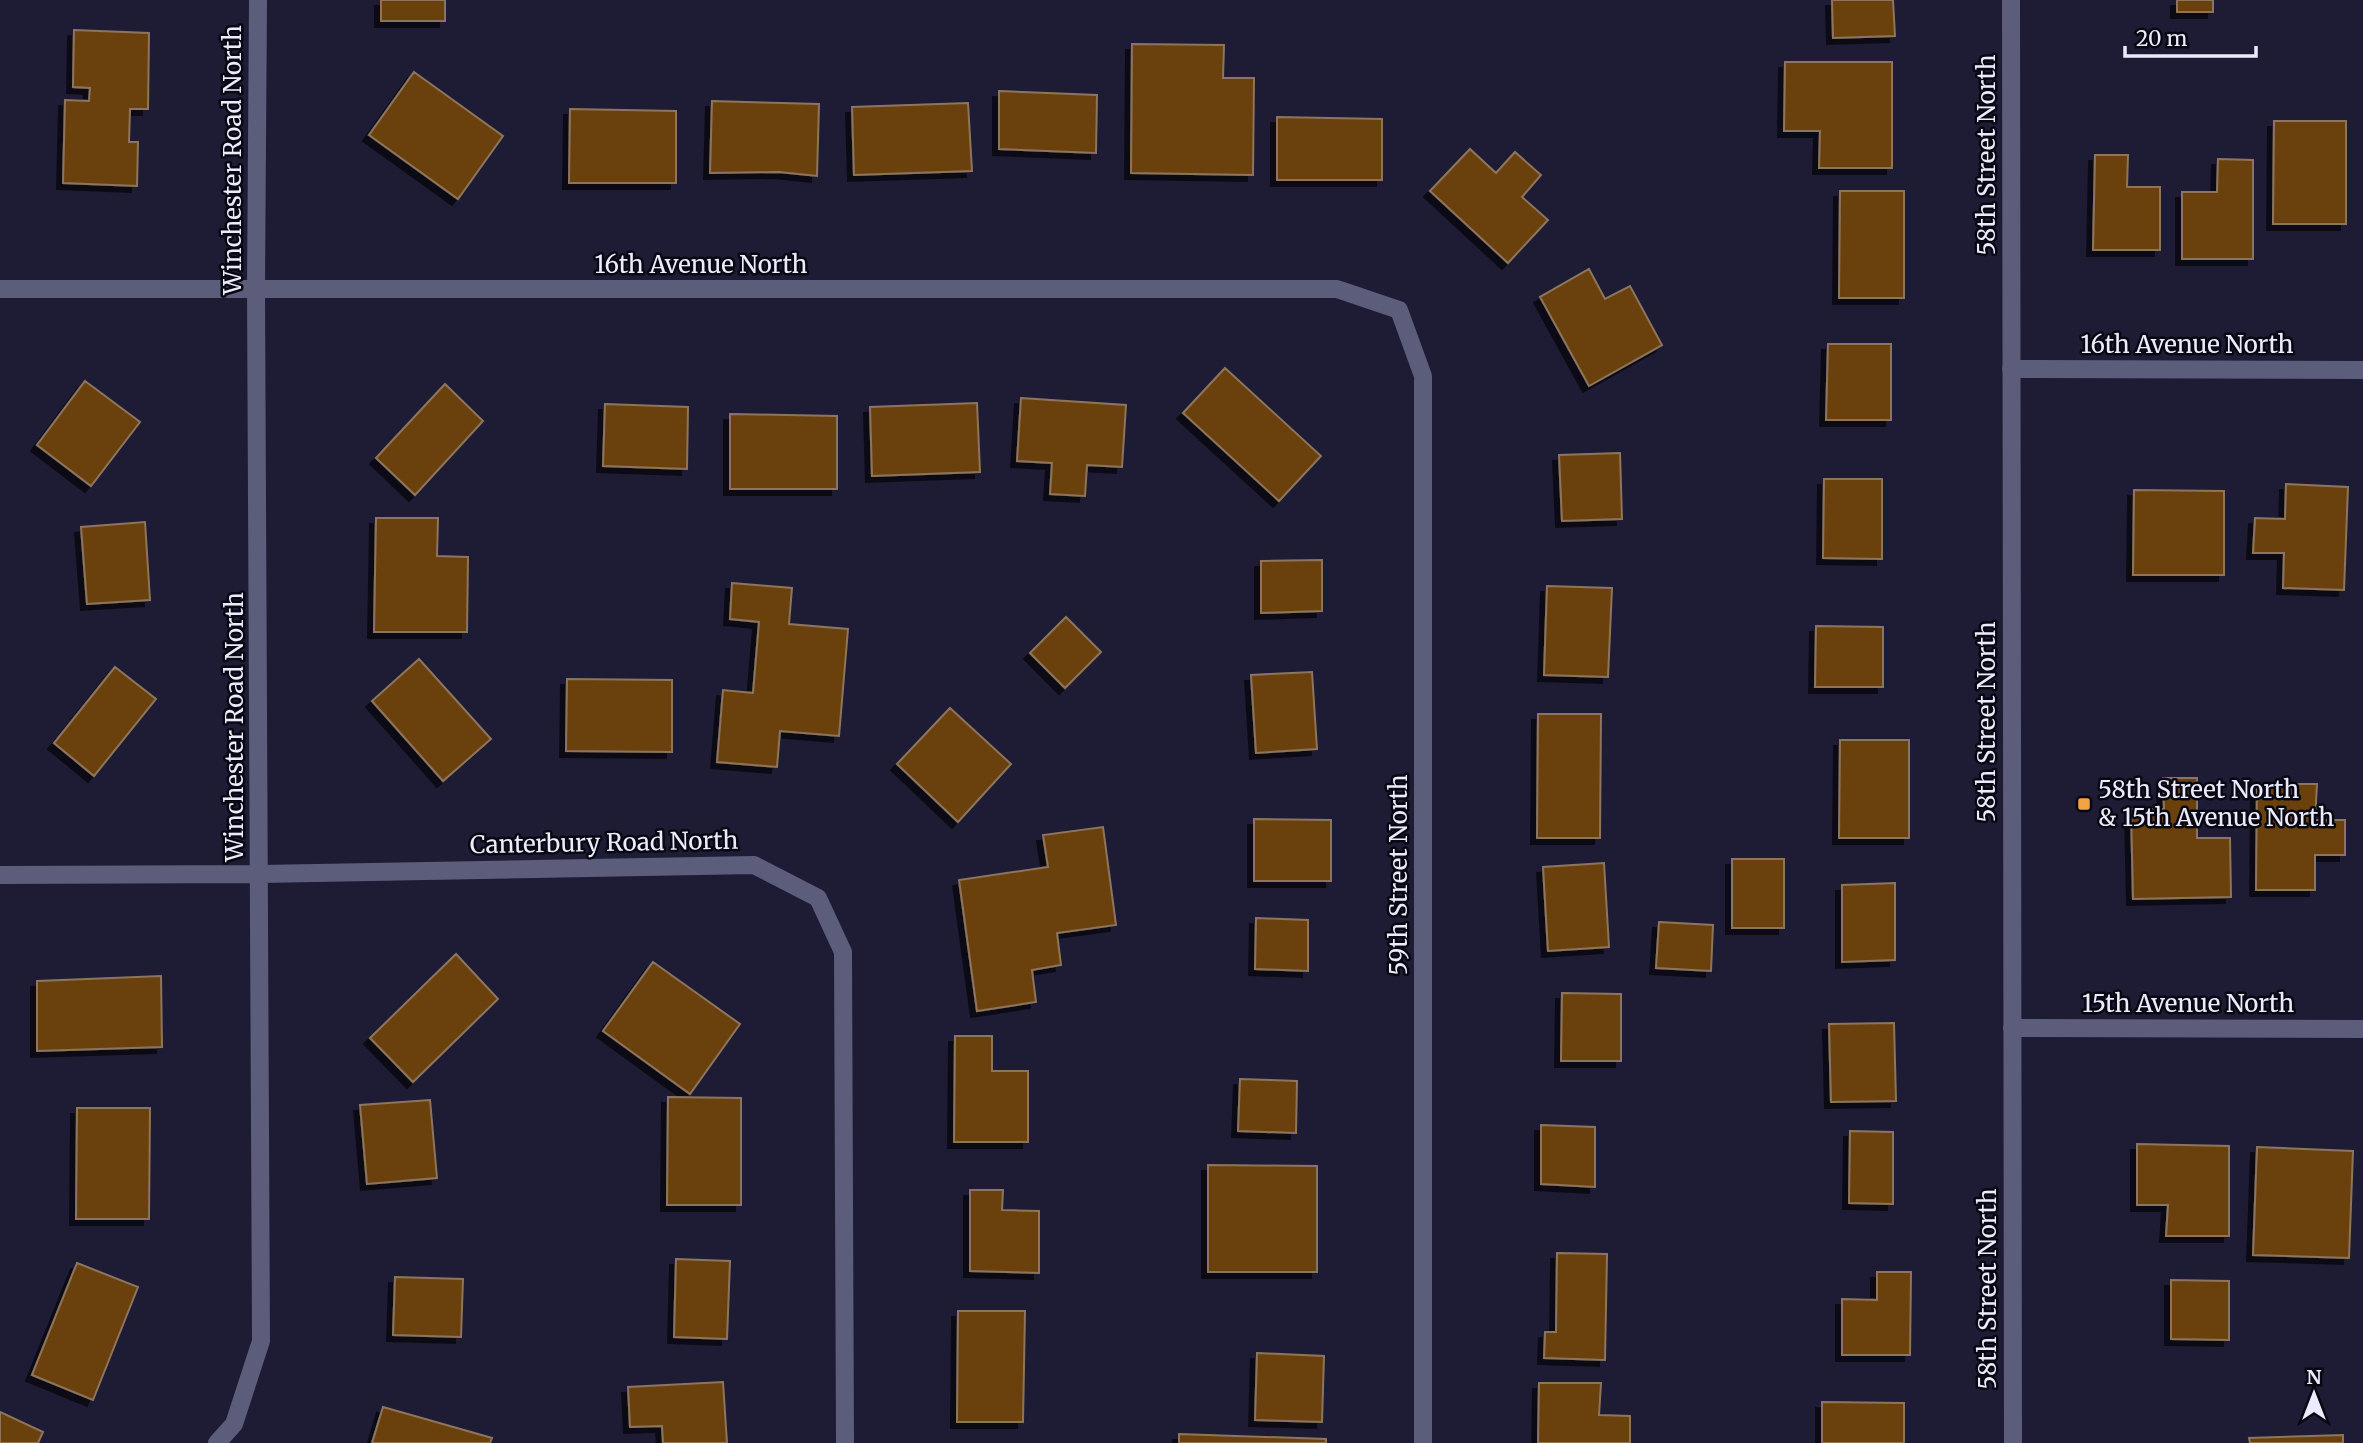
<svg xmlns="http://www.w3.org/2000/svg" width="2363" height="1443" font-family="Merriweather,serif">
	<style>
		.building { fill: #6b410c; stroke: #8d755d; stroke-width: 2; filter: url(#shadow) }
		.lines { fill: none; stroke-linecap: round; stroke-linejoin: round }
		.minor { stroke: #5c5c7b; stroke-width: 18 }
		.tertiary { stroke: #5c5c7b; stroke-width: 18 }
		.poi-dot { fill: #f4a344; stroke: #080812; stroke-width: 2.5 }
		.labels { text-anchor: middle; stroke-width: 5; stroke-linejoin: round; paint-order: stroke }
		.street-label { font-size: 24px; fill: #eaebfc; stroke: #080812 }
		.poi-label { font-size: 24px; fill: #eaebfc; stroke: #080812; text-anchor: start }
	</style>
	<defs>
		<filter id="shadow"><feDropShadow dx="-6" dy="6" stdDeviation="0" flood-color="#0009"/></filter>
	</defs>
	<rect width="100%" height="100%" fill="#1d1c34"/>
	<!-- building -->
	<path class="building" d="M381,0h64v21h-64z
		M1832,0h61l2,36 -62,2z
		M2177,0h36v12h-36z
		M74,30l75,3 -1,76h-18l-1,33h9l-1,44 -74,-3 2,-83 24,1 1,-13 -17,-1z
		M1132,44l92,1 -1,33h31l-1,97 -122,-2z
		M1785,62h107v106h-73l1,-37h-36z
		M414,72l89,64 -45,63 -89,-64z
		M999,91l98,4 -1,58 -97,-4z
		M712,101l107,3 -2,72 -38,-4 -69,1z
		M968,103l4,68 -118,4 -2,-68z
		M570,109l106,2v72h-107z
		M1277,117l105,2v61h-105z
		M2274,121h72v103h-73z
		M1470,149l26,24 19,-21 26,23 -19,22 26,23 -40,43 -78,-72z
		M2095,155h33l-1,32h33v63h-67z
		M2218,159l35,1v99h-71v-67h35z
		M1840,191h64v107h-65z
		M1589,269l16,30 25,-13 32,59 -73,41 -49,-89z
		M1828,344h63v76h-65z
		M1225,368l96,88 -42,45 -96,-88z
		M85,381l55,41 -49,64 -54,-41z
		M445,384l38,37 -68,74 -39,-37z
		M1021,398l105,7 -4,62 -35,-2 -2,31 -35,-2 2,-31 -35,-2z
		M977,403l3,69 -108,4 -2,-69z
		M605,404l83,3 -1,62 -84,-3z
		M730,414l107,2v73h-107z
		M1620,453l2,66 -60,2 -3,-66z
		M1824,479h58v80l-59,-1z
		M2286,484l62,3 -4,103 -61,-2 1,-35h-31l2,-35 30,1z
		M2134,490l90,1v84h-91z
		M376,518h62l-1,38 31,1 -1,75h-93z
		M145,522l5,78 -63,4 -6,-77z
		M1322,560v51l-61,2v-52z
		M732,583l60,5 -3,36 59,5 -9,107 -59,-5 -3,36 -60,-5 6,-72 30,3 6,-71 -29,-3z
		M1547,586l65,2 -4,89 -64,-2z
		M1066,617l35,35 -36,36 -35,-35z
		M1816,626l67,1v60h-68z
		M419,659l72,80 -48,42 -71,-80z
		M115,667l41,32 -62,77 -40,-33z
		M1312,672l5,77 -61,4 -5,-78z
		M567,679l105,1v72l-106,-1z
		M950,708l61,56 -53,58 -61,-58z
		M1538,714h63l-1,124h-63z
		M1840,740h69v98h-70z
		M2163,778h34v60h33l1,59 -98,2 -2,-90h33z
		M2257,784h60l-2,36h30v35h-30v35h-59z
		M1254,819l77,1v61h-77z
		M1103,827l13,98 -59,8 4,32 -29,5 4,32 -59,9 -18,-131 89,-13 -5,-32z
		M1732,859h52v69h-52z
		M1604,863l5,84 -61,4 -5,-84z
		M1895,883v77l-53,2v-77z
		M1256,918l52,2v51l-53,-2z
		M1659,922l54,3 -2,46 -55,-3z
		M456,954l42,45 -85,83 -43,-44z
		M653,962l87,62 -50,70 -87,-63z
		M161,976l1,71 -125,4v-70z
		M1562,993l59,1v67h-60z
		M1894,1023l2,78 -65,1 -2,-78z
		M955,1036h37v35h36v71h-74z
		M1240,1079l57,2 -1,52 -58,-2z
		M668,1097l73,1v107h-74z
		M430,1100l7,78 -70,6 -7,-79z
		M77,1108h73l-1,111h-73z
		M1541,1125l54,2v60l-54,-3z
		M1850,1131l43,1v72l-44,-1z
		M2137,1144l92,2v90h-63l2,-31h-31z
		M2257,1147l96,4 -4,107 -96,-3z
		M1208,1165l109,1v106h-109z
		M970,1190h33l-1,20 37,1v62l-69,-2z
		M1557,1253l50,1 -2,106 -61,-2 1,-26h11z
		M676,1259l54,2 -3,78 -53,-2z
		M77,1263l61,24 -45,113 -61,-25z
		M1877,1272h34l-1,83h-68v-56l35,1z
		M395,1277l68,2 -2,58 -68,-2z
		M2171,1280l58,1v59l-58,-1z
		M958,1311h67l-2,111h-66z
		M1257,1353l67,3 -2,66 -67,-2z
		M723,1382l4,61h-64l-1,-17 -32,1 -2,-40z
		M1539,1383h62l-2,32 31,1v27h-92z
		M1822,1402l82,1v40h-82z
		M383,1407l109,31 -2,5h-118z
		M0,1412l43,20 -5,11h-38z
		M1179,1434l147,5v4h-147z
		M2343,1435v8h-93l-1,-5z"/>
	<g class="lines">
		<!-- minor -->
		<path class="minor" d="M0,289h1337l62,21 24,66v1067
			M2011,369l352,1
			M0,875l260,-1 494,-9 64,33 25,54 2,491
			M2012,1028l351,1
			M217,1443l17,-19 27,-83 -5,-1052 2,-289"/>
		<!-- tertiary -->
		<path class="tertiary" d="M2011,0l2,1443"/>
	</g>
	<!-- markers -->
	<rect class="poi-dot" x="2077" y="797" width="14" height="14" rx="3.5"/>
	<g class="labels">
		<!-- street labels -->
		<g class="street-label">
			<text transform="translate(1987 155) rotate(-90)" y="8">58th Street North</text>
			<text transform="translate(233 160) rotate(-90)" y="8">Winchester Road North</text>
			<text x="701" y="273">16th Avenue North</text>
			<text x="2187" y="353">16th Avenue North</text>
			<text transform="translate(1987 722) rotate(-90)" y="8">58th Street North</text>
			<text transform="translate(235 727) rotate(-90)" y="8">Winchester Road North</text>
			<text transform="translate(604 843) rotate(-1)" y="8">Canterbury Road North</text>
			<text transform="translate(1399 875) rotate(-90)" y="8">59th Street North</text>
			<text x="2188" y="1012">15th Avenue North</text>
			<text transform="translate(1988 1289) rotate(-90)" y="8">58th Street North</text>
		</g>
		<!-- poi labels -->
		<g class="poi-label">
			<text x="2098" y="798">58th Street North<tspan x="2098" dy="28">&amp; 15th Avenue North</tspan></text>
		</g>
	</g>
	<!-- north arrow -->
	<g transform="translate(2314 1394)" stroke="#080812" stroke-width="5" paint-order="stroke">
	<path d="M0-5L12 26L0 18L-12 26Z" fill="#eaebfc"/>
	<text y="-10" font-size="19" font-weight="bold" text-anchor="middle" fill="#eaebfc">N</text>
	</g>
	<!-- scale -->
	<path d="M2125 46v10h131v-10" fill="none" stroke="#eaebfc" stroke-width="3.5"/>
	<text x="2136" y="46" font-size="21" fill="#eaebfc" stroke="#080812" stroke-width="5" paint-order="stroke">20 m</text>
</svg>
